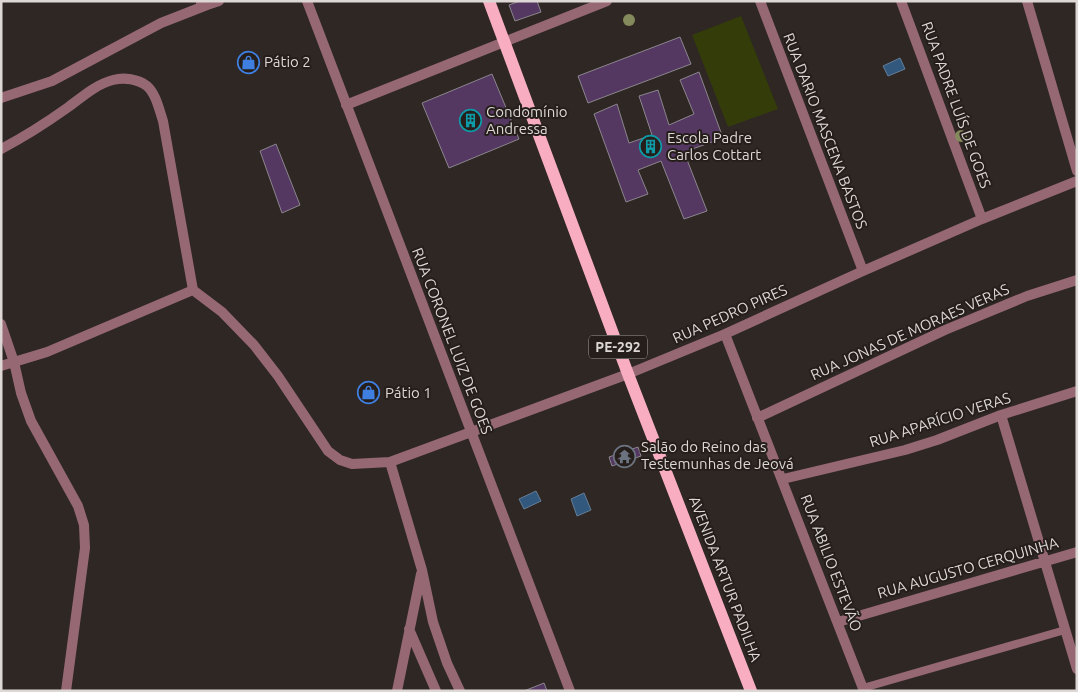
<svg xmlns="http://www.w3.org/2000/svg" width="1078" height="692" font-family="Ubuntu,sans-serif">
	<style>
		.green { fill: #343c0a }
		.water { fill: #32587d; stroke: #657e98 }
		.building { fill: #543861; stroke: #8b868d }
		.lines { fill: none; stroke-linecap: round; stroke-linejoin: round }
		.service { stroke: #966874; stroke-width: 8 }
		.minor { stroke: #966874; stroke-width: 10 }
		.primary { stroke: #f9adc1; stroke-width: 12 }
		.tree { fill: #848a5c }
		.labels { text-anchor: middle; stroke-width: 4; stroke-linejoin: round; paint-order: stroke }
		.shield { fill: #251e1a; stroke: #a6a09e; stroke-width: 1 }
		.shield-label { font-size: 14px; font-weight: bold; fill: #ddd8d6 }
		.poi-label { font-size: 15px; fill: #ddd8d6; stroke: #251e1a; text-anchor: start }
		.street-label { font-size: 15px; fill: #ddd8d6; stroke: #251e1a }
	</style>
	<rect width="100%" height="100%" fill="#2e2724"/>
	<!-- green -->
	<path class="green" d="M741,16l37,93 -50,18 -36,-92z"/>
	<!-- water -->
	<path class="water" d="M900,58l5,11 -17,7 -5,-10z
		M536,491l5,10 -17,8 -5,-10z
		M584,493l7,17 -14,6 -6,-17z"/>
	<!-- building -->
	<path class="building" d="M520,1h17l4,11 -26,9 -6,-16z
		M680,37l11,27 -103,39 -10,-27z
		M699,72l24,66 -39,14 23,59 -23,8 -23,-58 -23,9 10,24 -22,8 -32,-88 23,-10 12,39 23,-8 -13,-39 19,-6 11,35 25,-11 -14,-34z
		M492,74l27,65 -70,29 -27,-65z
		M276,144l24,61 -18,8 -22,-62z
		M638,447l3,9 -29,10 -3,-9z
		M544,683l3,8h-23z"/>
	<g class="lines">
		<!-- service -->
		<path class="service" d="M863,688l202,-58"/>
		<!-- minor -->
		<path class="minor" d="M307,1l263,690
			M760,1l103,270
			M901,1l81,218
			M1027,1l50,170
			M201,3l6,2 12,-4
			M1,98l51,-17 109,-58 46,-18
			M346,105l261,-104
			M1,149c23,-12 45,-26 66,-41 14,-10 29,-24 46,-28 11,-3 25,-1 34,6 9,8 12,23 16,35l30,169 29,22 32,33 24,31 50,75 12,9 12,4 38,-2 238,-88 97,-40 138,-63 119,-52 95,-38
			M1,324l13,38 7,31 10,28 47,85 6,19 1,23 -19,143
			M725,334l139,357
			M1,366l46,-14 146,-62
			M1001,415l76,254
			M757,418l188,-88 82,-34 50,-16
			M390,462l32,108 11,52 14,41 13,28
			M783,479l122,-29 32,-10 64,-25 76,-24
			M838,622l239,-70
			M409,629l27,62
			M397,691l24,-117"/>
		<!-- primary -->
		<path class="primary" d="M489,1l139,373 123,317"/>
	</g>
	<!-- trees -->
	<g class="tree">
		<circle cx="629" cy="20" r="6"/>
		<circle cx="961" cy="136" r="6"/>
	</g>
	<!-- icons -->
	<defs>
		<symbol id="shop-ring" viewBox="-11 -11 22 22"><circle r="9.5" fill="#251e1a" stroke="#3f7fe0" stroke-width="1.5"/><path d="M-5-2.5h2.3a2.7 3.5 0 0 1 5.4 0H5L5.5 6h-11ZM-1.5-2.5h3a1.5 2.3 0 0 0-3 0Z" fill="#3f7fe0"/></symbol>
		<symbol id="building-ring" viewBox="-11 -11 22 22"><circle r="9.5" fill="#251e1a" stroke="#0f9aa8" stroke-width="1.5"/><path d="M-4-6H4V6H1V3H-1V6H-4ZM-2.5-4.3h1.7v1.8h-1.7ZM.8-4.3h1.7v1.8H.8ZM-2.5-1h1.7V.8h-1.7ZM.8-1h1.7V.8H.8Z" fill="#0f9aa8"/></symbol>
		<symbol id="temple-ring" viewBox="-11 -11 22 22"><circle r="9.5" fill="#251e1a" stroke="#6b7280" stroke-width="1.5"/><path d="M0-6L5-2H3V0L6.5 2.5H4V6H1.5V3h-3V6H-4V2.5H-6.5L-3 0V-2H-5Z" fill="#6b7280"/></symbol>
	</defs>
	<g fill-rule="evenodd">
		<use href="#shop-ring" x="236" y="50" width="25" height="25"/>
		<use href="#building-ring" x="458" y="108" width="25" height="25"/>
		<use href="#building-ring" x="638" y="134" width="25" height="25"/>
		<use href="#shop-ring" x="356" y="380" width="25" height="25"/>
		<use href="#temple-ring" x="612" y="444" width="25" height="25"/>
	</g>
	<g class="labels">
		<!-- shield labels -->
		<rect class="shield" x="589" y="335.5" width="58" height="23" rx="4"/>
		<g class="shield-label">
			<text x="618" y="352">PE-292</text>
		</g>
		<!-- poi labels -->
		<g class="poi-label">
			<text x="264" y="67">Pátio 2</text>
			<text x="486" y="117">Condomínio<tspan x="486" dy="17">Andressa</tspan></text>
			<text x="667" y="143">Escola Padre<tspan x="667" dy="17">Carlos Cottart</tspan></text>
			<text x="385" y="398">Pátio 1</text>
			<text x="641" y="452">Salão do Reino das<tspan x="641" dy="17">Testemunhas de Jeová</tspan></text>
		</g>
		<!-- street labels -->
		<g class="street-label">
			<text transform="translate(956 105) rotate(70)" y="5">RUA PADRE LUÍS DE GOES</text>
			<text transform="translate(825 131) rotate(69)" y="5">RUA DARIO MASCENA BASTOS</text>
			<text transform="translate(730 314) rotate(-24)" y="5">RUA PEDRO PIRES</text>
			<text transform="translate(910 332) rotate(-24)" y="5">RUA JONAS DE MORAES VERAS</text>
			<text transform="translate(452 341) rotate(69)" y="5">RUA CORONEL LUIZ DE GOES</text>
			<text transform="translate(940 420) rotate(-18)" y="5">RUA APARÍCIO VERAS</text>
			<text transform="translate(831 563) rotate(69)" y="5">RUA ABILIO ESTEVÃO</text>
			<text transform="translate(968 568) rotate(-16)" y="5">RUA AUGUSTO CERQUINHA</text>
			<text transform="translate(725 579) rotate(69)" y="5">AVENIDA ARTUR PADILHA</text>
		</g>
	</g>
	<!-- border -->
	<rect width="1078" height="692" fill="none" stroke="#ddd8d6" stroke-width="5"/>
</svg>
